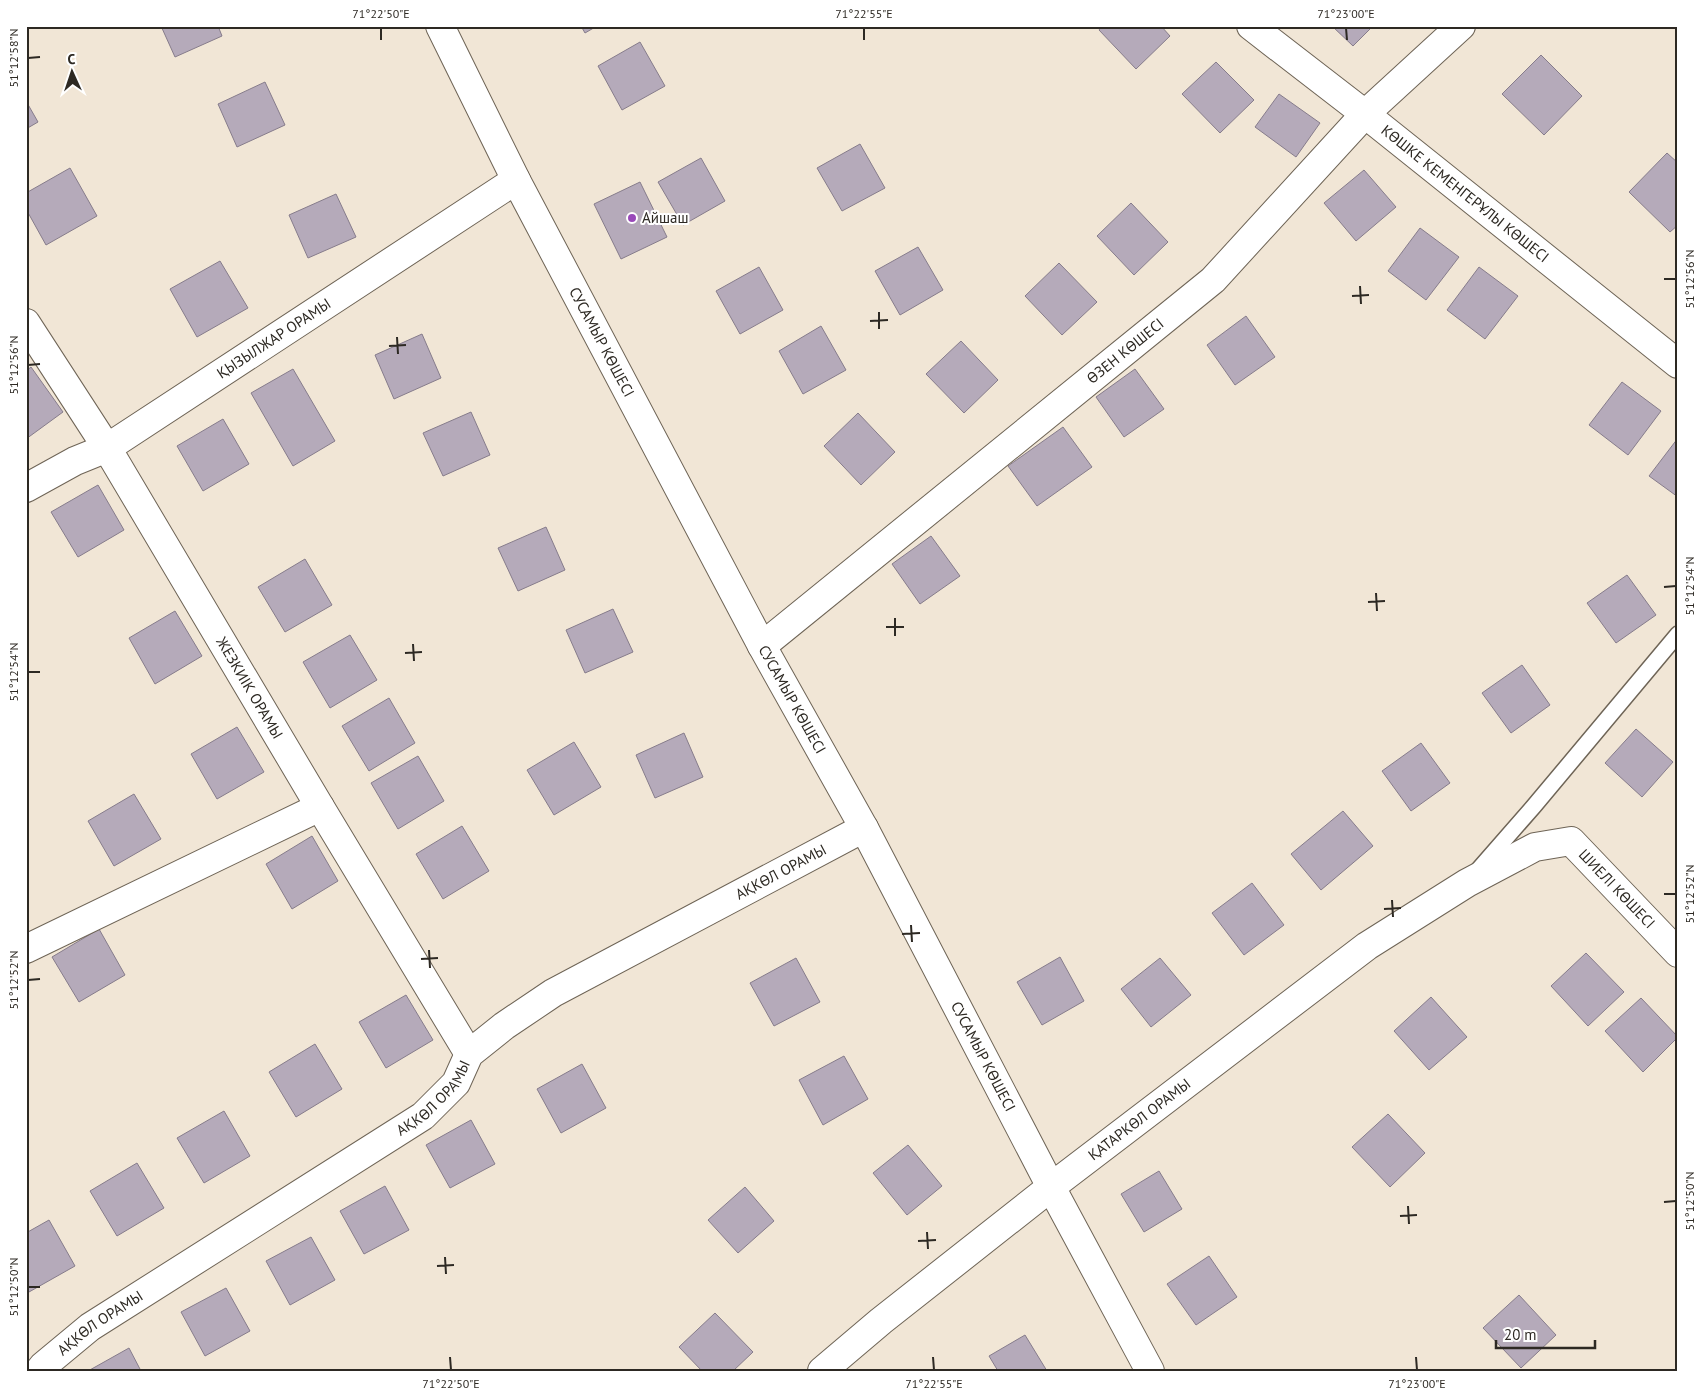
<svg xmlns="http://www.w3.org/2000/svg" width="1704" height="1397" font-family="'PT Sans',sans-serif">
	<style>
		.building { fill: #b5aaba; stroke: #867c8b }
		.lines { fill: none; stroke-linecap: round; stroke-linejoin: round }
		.lane-casing { stroke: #6e6456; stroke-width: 18 }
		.street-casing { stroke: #6e6456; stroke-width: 30 }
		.secondary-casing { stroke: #6e6456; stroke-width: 30 }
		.lane { stroke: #fff; stroke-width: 15 }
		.street { stroke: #fff; stroke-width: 28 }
		.secondary { stroke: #fff; stroke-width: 28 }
		.ticks { fill: none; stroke: #2d2923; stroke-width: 2 }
		.poi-dot { fill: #9949b9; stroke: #fff; stroke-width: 2 }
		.labels { text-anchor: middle; stroke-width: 4; stroke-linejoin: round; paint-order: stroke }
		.street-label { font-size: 15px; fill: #2d2923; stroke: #fff }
		.poi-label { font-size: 15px; fill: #2d2923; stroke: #fff; text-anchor: start }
		.neatline { fill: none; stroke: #2d2923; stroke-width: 2 }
		.ticks-label { font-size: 12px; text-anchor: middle; fill: #2d2923 }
	</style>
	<rect width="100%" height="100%" fill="#f1e6d6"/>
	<!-- building -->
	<path class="building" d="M161,26h57l4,10 -47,21z
		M581,26h16l-12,7z
		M1102,26h59l9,10 -34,33 -37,-39z
		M1332,26h41l-20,20z
		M640,42l25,44 -43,24 -24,-44z
		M1541,55l41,41 -38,39 -42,-41z
		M1216,62l38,38 -34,33 -38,-39z
		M265,82l20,43 -48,22 -19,-43z
		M1279,94l41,29 -24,34 -41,-30z
		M26,101l12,21 -12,7z
		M860,144l25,44 -43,23 -25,-43z
		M1667,153l11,10v62l-8,7 -41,-40z
		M701,158l24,43 -42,24 -25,-43z
		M70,168l27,48 -51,29 -20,-36v-16z
		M1364,170l32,37 -40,34 -32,-38z
		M640,182l27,55 -46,22 -27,-55z
		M336,194l20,43 -48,21 -19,-43z
		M1131,203l37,39 -34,33 -37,-39z
		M1420,228l39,29 -33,43 -38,-29z
		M918,247l25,43 -43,25 -25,-44z
		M220,261l28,47 -51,29 -27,-48z
		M1059,263l38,39 -35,33 -37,-39z
		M759,267l24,43 -43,24 -24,-43z
		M1479,267l39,29 -33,43 -38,-29z
		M1246,316l29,41 -40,28 -28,-40z
		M821,326l25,44 -43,24 -24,-43z
		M422,334l19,44 -47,21 -19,-44z
		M961,341l37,39 -34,33 -38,-39z
		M31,367l32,45 -37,27v-68z
		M293,369l42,72 -42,25 -42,-73z
		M1135,369l29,40 -40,28 -28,-40z
		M1622,382l39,29 -33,44 -39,-30z
		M471,412l19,43 -47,21 -20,-43z
		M858,413l37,39 -34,33 -37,-39z
		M223,419l26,45 -46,27 -26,-45z
		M1063,427l29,40 -55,39 -29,-40z
		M1678,438v59l-29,-21z
		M98,485l26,45 -46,27 -27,-45z
		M546,527l19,43 -47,21 -20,-43z
		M931,536l29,40 -40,28 -28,-40z
		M305,559l27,46 -47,27 -27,-45z
		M1627,575l29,40 -40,28 -29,-40z
		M613,609l20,43 -48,21 -19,-43z
		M175,611l27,45 -47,28 -26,-46z
		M350,635l27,45 -47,28 -27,-46z
		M1522,665l28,40 -39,28 -29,-40z
		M389,698l26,45 -46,28 -27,-45z
		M237,727l27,45 -47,27 -26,-45z
		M1636,729l37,33 -31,35 -37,-34z
		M684,733l19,44 -48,21 -19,-43z
		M574,742l27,45 -47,28 -27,-45z
		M1421,743l29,40 -39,28 -29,-40z
		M418,756l26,45 -46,28 -27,-46z
		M134,794l27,45 -47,27 -26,-45z
		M1343,811l30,35 -52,44 -30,-36z
		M462,826l27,45 -46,28 -27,-45z
		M312,836l26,45 -46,28 -26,-45z
		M1252,883l32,42 -40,30 -32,-42z
		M99,929l26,46 -46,27 -27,-45z
		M1586,953l38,39 -36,34 -37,-40z
		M1060,957l24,44 -42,24 -25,-43z
		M796,958l24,44 -46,24 -24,-43z
		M1160,958l31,37 -40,32 -30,-38z
		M406,995l27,45 -47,28 -27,-46z
		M1431,997l36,40 -38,33 -35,-39z
		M1641,998l37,39 -35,35 -38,-41z
		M315,1044l27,45 -46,28 -27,-45z
		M844,1056l24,43 -45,26 -24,-45z
		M582,1064l24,44 -45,25 -24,-44z
		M224,1111l26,45 -46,27 -27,-45z
		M1388,1114l37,39 -35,34 -38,-40z
		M471,1120l24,44 -45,24 -24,-43z
		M908,1145l34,41 -35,29 -34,-42z
		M137,1163l27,45 -47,28 -27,-45z
		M1159,1171l23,38 -38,23 -23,-38z
		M385,1186l24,44 -45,24 -24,-43z
		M745,1187l29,34 -36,32 -30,-33z
		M49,1220l26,46 -46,26 -3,-4v-55z
		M311,1237l24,43 -45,25 -24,-44z
		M1209,1256l28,41 -41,28 -29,-41z
		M226,1288l24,43 -45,25 -24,-44z
		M1519,1295l37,40 -35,33 -38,-40z
		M715,1313l38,39 -20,19h-31l-23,-24z
		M1025,1335l22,36h-49l-9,-15z
		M129,1348l12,23h-53z"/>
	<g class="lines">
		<defs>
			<path id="lane" d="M1479,869l55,-63 144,-172"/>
			<g id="street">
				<path id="s1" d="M1251,26l114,88 313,250"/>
				<path id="s2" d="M26,323l81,125 213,359 149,247"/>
				<path id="s3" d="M26,488l49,-27 32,-13 409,-268"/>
				<path id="s4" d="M762,646l451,-366 152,-166 96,-88"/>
				<path d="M26,949l294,-142"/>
				<path id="s5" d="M39,1371l4,-5 47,-39 333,-211 33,-33 13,-29 35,-28 49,-33 311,-165"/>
				<path id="s6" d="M822,1371l59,-50 170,-134 316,-241 100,-63 68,-36 36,-6 107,112"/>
			</g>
			<g id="secondary">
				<path id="s7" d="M440,26l76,154 246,466 102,182 187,359 99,184"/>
			</g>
		</defs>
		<!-- lane casing -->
		<use href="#lane" class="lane-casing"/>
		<!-- street casing -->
		<use href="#street" class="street-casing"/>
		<!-- secondary casing -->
		<use href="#secondary" class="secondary-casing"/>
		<!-- lane -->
		<use href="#lane" class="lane"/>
		<!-- street -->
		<use href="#street" class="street"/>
		<!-- secondary -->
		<use href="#secondary" class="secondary"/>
	</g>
	<!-- ticks -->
	<path class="ticks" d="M381,28v12M864,28v12M1346,28l1,12M28,58l12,-1M1664,279h12M1360,286l1,18M1352,296l17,-1M879,312v17M870,321l18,-1M397,337l1,17M389,346l17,-1M28,365l12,-1M1664,587l12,-1M1376,593l1,18M1368,602l17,-1M895,618v18M886,627h18M413,644l1,17M405,653l17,-1M28,672h12M1664,894h12M1392,900l1,17M1384,909l17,-1M911,925l1,17M902,934l18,-1M429,950l1,18M421,959l17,-1M28,980l12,-1M1664,1202l12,-1M1408,1206l1,18M1400,1216l17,-1M927,1232l1,17M918,1241l18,-1M445,1257l1,17M437,1266l17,-1M28,1287h12M450,1357l1,13M933,1357l1,13M1416,1357l1,13"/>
	<!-- markers -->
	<circle class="poi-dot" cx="632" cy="218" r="5"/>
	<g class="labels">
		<!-- street labels -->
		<g class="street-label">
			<text dy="5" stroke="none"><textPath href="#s1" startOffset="272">КӨШКЕ КЕМЕНГЕРҰЛЫ КӨШЕСІ</textPath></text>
			<text dy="5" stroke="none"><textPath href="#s3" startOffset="290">ҚЫЗЫЛЖАР ОРАМЫ</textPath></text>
			<text dy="5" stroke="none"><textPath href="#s7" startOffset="355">СУСАМЫР КӨШЕСІ</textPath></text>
			<text dy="5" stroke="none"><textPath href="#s4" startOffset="468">ӨЗЕН КӨШЕСІ</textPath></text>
			<text dy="5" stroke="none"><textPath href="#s2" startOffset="428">ЖЕЗКИІК ОРАМЫ</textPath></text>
			<text dy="5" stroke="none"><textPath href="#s7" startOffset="760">СУСАМЫР КӨШЕСІ</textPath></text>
			<text dy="5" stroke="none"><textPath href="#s5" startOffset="902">АҚКӨЛ ОРАМЫ</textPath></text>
			<text dy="5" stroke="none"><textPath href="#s6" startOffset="989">ШИЕЛІ КӨШЕСІ</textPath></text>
			<text dy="5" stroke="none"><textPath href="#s7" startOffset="1165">СУСАМЫР КӨШЕСІ</textPath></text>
			<text dy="5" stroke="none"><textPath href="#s5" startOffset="482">АҚКӨЛ ОРАМЫ</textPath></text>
			<text dy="5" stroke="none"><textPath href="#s6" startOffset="405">ҚАТАРКӨЛ ОРАМЫ</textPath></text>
			<text dy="5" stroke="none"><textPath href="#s5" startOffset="78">АҚКӨЛ ОРАМЫ</textPath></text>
		</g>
		<!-- poi labels -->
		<g class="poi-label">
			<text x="642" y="223">Айшаш</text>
		</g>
	</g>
	<!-- border -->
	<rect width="1704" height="1397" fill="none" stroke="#ffffff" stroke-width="55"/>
	<!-- north arrow -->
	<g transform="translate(72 72) rotate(357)" stroke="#ffffff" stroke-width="4" paint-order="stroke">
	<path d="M0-4L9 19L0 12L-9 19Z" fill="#2d2923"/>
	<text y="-8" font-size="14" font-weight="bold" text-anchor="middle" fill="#2d2923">С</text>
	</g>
	<!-- scale -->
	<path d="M1496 1340v8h99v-8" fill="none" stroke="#2d2923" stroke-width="2.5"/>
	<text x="1504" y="1340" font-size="15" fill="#2d2923" stroke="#ffffff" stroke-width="4" paint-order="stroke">20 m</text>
	<rect x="28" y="28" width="1648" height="1342" class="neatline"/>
	<g class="ticks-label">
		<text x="381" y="18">71°22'50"E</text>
		<text x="864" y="18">71°22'55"E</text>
		<text x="1346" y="18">71°23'00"E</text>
		<text transform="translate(14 58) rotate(-90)" y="4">51°12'58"N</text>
		<text transform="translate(1690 279) rotate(-90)" y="4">51°12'56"N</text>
		<text transform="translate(14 365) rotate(-90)" y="4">51°12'56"N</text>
		<text transform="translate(1690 586) rotate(-90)" y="4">51°12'54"N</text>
		<text transform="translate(14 672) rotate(-90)" y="4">51°12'54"N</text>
		<text transform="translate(1690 894) rotate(-90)" y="4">51°12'52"N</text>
		<text transform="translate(14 980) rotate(-90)" y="4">51°12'52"N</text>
		<text transform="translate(1690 1201) rotate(-90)" y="4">51°12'50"N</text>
		<text transform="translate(14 1287) rotate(-90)" y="4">51°12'50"N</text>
		<text x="451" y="1388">71°22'50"E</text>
		<text x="934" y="1388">71°22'55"E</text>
		<text x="1417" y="1388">71°23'00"E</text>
	</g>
</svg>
